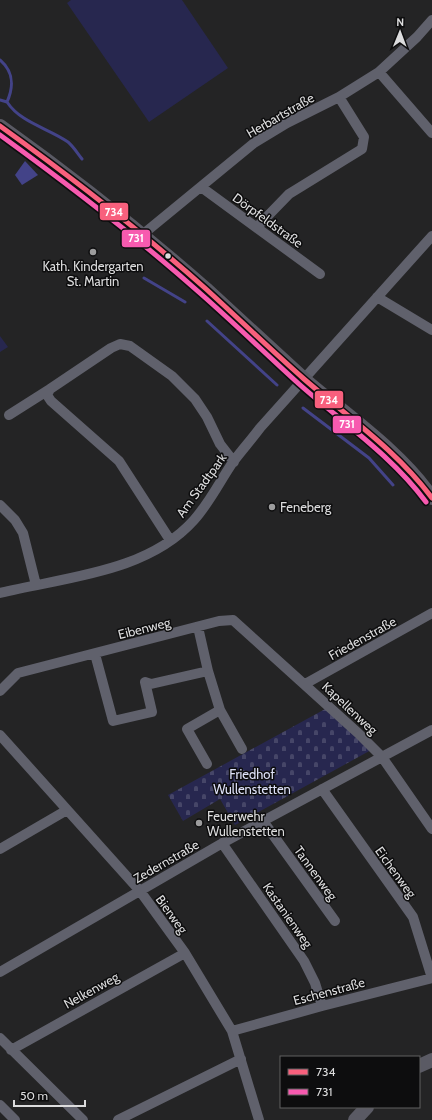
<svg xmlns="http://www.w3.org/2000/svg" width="432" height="1120" font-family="Cabin,sans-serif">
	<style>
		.cemetery { fill: url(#cemetery-stones) }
		.green { fill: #27274f }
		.water { fill: #434388 }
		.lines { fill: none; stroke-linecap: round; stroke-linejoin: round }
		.stream { stroke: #434388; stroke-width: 3 }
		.street { stroke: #60616c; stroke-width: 10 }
		.secondary { stroke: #5a5a64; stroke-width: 14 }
		.bus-1-casing { stroke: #0d0d0e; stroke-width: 8 }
		.bus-2-casing { stroke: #0d0d0e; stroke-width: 8 }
		.bus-1 { stroke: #f8607d; stroke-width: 5 }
		.bus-2 { stroke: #f75aaf; stroke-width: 5 }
		.poi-dot { fill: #9c9c9d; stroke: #0d0d0e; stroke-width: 1.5 }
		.bus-dot { fill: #dcdcdd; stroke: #0d0d0e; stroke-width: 1.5 }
		.labels { text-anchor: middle; stroke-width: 3; stroke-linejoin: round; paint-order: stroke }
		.street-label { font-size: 13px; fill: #dcdcdd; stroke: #0d0d0e }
		.poi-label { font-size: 13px; fill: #dcdcdd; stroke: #0d0d0e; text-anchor: start }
		.park-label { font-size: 13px; fill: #dfe2f9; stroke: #0d0d0e }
		.line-badge { stroke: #0d0d0e; stroke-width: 1.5 }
		.badge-label { font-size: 11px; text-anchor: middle; font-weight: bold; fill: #fff }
	</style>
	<defs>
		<pattern id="cemetery-stones" width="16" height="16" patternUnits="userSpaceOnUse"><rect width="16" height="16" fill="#27274f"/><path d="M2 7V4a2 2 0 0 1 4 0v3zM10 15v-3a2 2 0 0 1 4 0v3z" fill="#464668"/></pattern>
	</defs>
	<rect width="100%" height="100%" fill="#242425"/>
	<!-- cemetery -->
	<path class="cemetery" d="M327,708l46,41 -138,76 -15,-26 -37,22 -15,-26z"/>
	<!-- green -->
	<path class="green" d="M71,0h111l46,68 -79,54 -82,-119z
		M0,336l8,11 -8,5z"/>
	<!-- water -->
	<path class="water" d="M25,161l13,14 -16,10 -7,-10z"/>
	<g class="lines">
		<!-- stream -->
		<path class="stream" d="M0,60c14,12 14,26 7,42 14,21 41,26 61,40 5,4 10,12 14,17
			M0,100l7,2
			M144,278l41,24
			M207,321l70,64
			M303,408l66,50 24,27"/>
		<!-- street -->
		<path class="street" d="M379,72l53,61
			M201,187l119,87
			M257,227l32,-33 73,-45 2,-12 -25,-40
			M142,235l112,-92 33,-20 52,-26 40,-25 38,-35 15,-17
			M377,297l55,33
			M9,415l41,-26
			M0,505l15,15 8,13 13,52
			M170,540l-51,-79 -68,-60 -4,-6 3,-6 61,-41 9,-4 10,2 42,30 23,23 12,18 13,27 14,18
			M0,593c64,-16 147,-20 194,-73 16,-18 26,-39 39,-58 9,-12 18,-22 27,-34l172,-192
			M95,654l18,67 39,-9 -7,-30 6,2 57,-13 -10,-44
			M208,671l12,39 22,39
			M305,684l127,-71
			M0,691l18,-18 201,-52 14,-1 125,113 24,24 50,72
			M0,735l140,156 45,62 47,78 27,89
			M207,764l-20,-35 33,-19
			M322,789l91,128 19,61
			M263,821l72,100
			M222,843l82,118 11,22 7,23
			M0,849l67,-39
			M0,972l226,-131 206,-111
			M232,1031l90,-25 110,-28
			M0,1038l83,82
			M11,1050l174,-97
			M0,1105l15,15
			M118,1120l123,-61"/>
		<!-- secondary -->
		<path class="secondary" d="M0,126c70,50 141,106 206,163 33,30 65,60 98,90 42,36 97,73 128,119
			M419,1066l13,-6
			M355,1120l12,-13"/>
		<defs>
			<path id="bus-1" d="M0,126c71,51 141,105 206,163 33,30 65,61 98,90 45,39 92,71 128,119"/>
			<path id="bus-2" d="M0,135c69,50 137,102 201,159 33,29 65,60 98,90 44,39 92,71 127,118"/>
		</defs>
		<!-- bus-1 casing -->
		<use href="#bus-1" class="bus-1-casing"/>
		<!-- bus-2 casing -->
		<use href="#bus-2" class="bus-2-casing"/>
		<!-- bus-1 -->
		<use href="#bus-1" class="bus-1"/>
		<!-- bus-2 -->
		<use href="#bus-2" class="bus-2"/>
	</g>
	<!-- markers -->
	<g class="poi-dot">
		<circle cx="93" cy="252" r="4"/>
		<circle cx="272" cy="507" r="4"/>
		<circle cx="199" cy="823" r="4"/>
	</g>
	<circle class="bus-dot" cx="168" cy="256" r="3.5"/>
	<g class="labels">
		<!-- street labels -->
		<g class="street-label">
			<text transform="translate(280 115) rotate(-30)" y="5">Herbartstraße</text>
			<text transform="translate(268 220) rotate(36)" y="5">Dörpfeldstraße</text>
			<text transform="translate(201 485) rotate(-54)" y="5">Am Stadtpark</text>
			<text transform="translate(144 628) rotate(-14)" y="5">Eibenweg</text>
			<text transform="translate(362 638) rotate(-29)" y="5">Friedenstraße</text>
			<text transform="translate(350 708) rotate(43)" y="5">Kapellenweg</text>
			<text transform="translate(166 861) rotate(-30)" y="5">Zedernstraße</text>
			<text transform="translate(396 872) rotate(54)" y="5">Eichenweg</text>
			<text transform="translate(316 873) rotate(54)" y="5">Tannenweg</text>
			<text transform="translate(172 914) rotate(54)" y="5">Bierweg</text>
			<text transform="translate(288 915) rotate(55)" y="5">Kastanienweg</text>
			<text transform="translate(91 990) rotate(-29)" y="5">Nelkenweg</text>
			<text transform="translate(329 991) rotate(-15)" y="5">Eschenstraße</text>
		</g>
		<!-- poi labels -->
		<g class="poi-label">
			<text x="93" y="271" text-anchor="middle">Kath. Kindergarten<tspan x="93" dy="15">St. Martin</tspan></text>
			<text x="280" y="512">Feneberg</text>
			<text x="207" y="821">Feuerwehr<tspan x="207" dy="15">Wullenstetten</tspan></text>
		</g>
		<!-- park labels -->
		<g class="park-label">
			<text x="252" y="779">Friedhof<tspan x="252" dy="15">Wullenstetten</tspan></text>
		</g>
	</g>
	<g class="line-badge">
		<rect x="99" y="202" width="30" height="19" rx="4" fill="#f8607d"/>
		<rect x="121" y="229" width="30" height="19" rx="4" fill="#f75aaf"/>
		<rect x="314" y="390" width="30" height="19" rx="4" fill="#f8607d"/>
		<rect x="332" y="415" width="30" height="19" rx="4" fill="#f75aaf"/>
	</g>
	<g class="badge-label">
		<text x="114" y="216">734</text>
		<text x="136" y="242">731</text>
		<text x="329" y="404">734</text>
		<text x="347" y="428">731</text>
	</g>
	<!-- legend -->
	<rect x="280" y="1056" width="140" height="52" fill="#0d0d0e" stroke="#606061"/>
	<rect x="288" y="1069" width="20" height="6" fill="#f8607d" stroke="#606061"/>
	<text x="316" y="1076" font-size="12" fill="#dcdcdd">734</text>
	<rect x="288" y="1089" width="20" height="6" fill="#f75aaf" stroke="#606061"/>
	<text x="316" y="1096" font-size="12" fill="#dcdcdd">731</text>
	<!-- north arrow -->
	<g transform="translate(400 32) rotate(1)" stroke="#0d0d0e" stroke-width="3" paint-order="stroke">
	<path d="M0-3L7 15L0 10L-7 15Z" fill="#dcdcdd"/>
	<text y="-6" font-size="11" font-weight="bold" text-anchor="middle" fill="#dcdcdd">N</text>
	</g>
	<!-- scale -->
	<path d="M14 1100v6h71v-6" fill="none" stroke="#dcdcdd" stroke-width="2"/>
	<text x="20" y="1100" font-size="12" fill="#dcdcdd" stroke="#0d0d0e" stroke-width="3" paint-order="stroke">50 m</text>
</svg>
